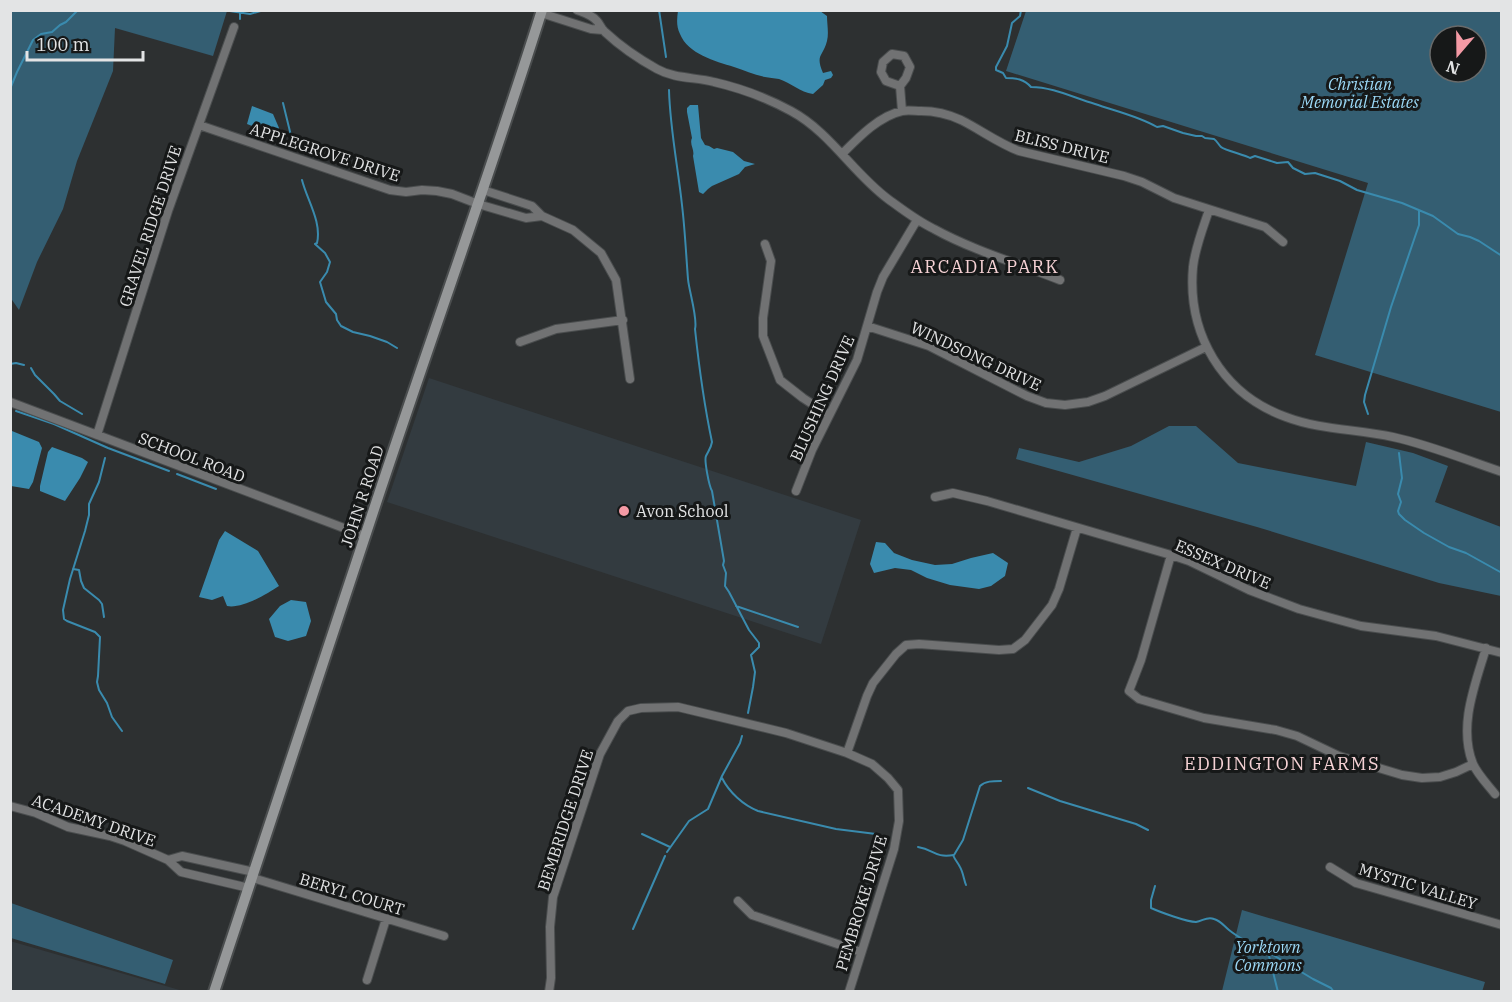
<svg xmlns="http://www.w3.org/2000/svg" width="1512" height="1002" font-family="'IBM Plex Serif',serif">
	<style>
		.built { fill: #333b40 }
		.green { fill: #345e72; fill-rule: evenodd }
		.water { fill: #3a8bae }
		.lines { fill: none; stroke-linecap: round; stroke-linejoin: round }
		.stream { stroke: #3a8bae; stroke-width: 2 }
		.minor-casing { stroke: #4a4d4e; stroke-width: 10 }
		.secondary-casing { stroke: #4a4d4e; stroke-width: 14 }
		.minor { stroke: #717273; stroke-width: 8 }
		.secondary { stroke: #969899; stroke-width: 10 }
		.poi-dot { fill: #f49aa5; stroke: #161818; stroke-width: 2 }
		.labels { text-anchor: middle; stroke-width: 6; stroke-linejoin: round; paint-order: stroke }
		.park-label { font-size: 16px; font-style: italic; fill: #9cd9f7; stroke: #161818 }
		.street-label { font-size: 16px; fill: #e3e4e5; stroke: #161818 }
		.poi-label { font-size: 16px; fill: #e3e4e5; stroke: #161818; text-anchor: start }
		.neighbourhood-label { font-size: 18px; letter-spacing: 1.5px; fill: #f6d2d5; stroke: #161818 }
	</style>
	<rect width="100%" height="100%" fill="#2d3031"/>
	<!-- built -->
	<path class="built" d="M429,378l432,142 -40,124 -434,-142z
		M10,941l173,50h-172z"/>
	<!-- green -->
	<path class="green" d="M10,11h217l-14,45 -98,-28 -2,43 -36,90 -14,48 -26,53 -18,48 -9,-13z
		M1026,11h475v401l-186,-57 53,-172 -362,-112zM1440,36h36v36h-36z
		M1169,426h27l42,37 118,23 10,-44 47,11 35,13 -13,36 66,25v69l-62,-13 -182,-56 -241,-68 3,-11 60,14 52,-16z
		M11,903l162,57 -8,24 -154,-46z
		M1242,910l243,72 -3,10 -260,-1z"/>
	<!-- water -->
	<path class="water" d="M678,11h142l7,5c0,8 2,17 0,25 -4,16 -12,13 -4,32l8,-2 2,4 -2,3 -6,2 -2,5 -10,9c-13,-2 -22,-11 -34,-15 -5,-1 -10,-1 -14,-2 -11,-2 -21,-7 -31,-10 -19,-6 -46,-13 -54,-33 -4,-8 -3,-16 -2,-23z
		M690,105h8l3,33 4,7 4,1 5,3 3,-1 16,4 11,9 11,3 -10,3 -6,7 -27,12 -4,3 -5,5 -4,-2 -6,-36c2,-6 -4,-12 -1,-18l-5,-26v-4z
		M252,106l21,8 6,14 -2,5 -10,-1 -20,-8z
		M12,431l27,11 3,6 -9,34 -4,7 -18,-3 -1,-54z
		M52,447l30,11 6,4 -8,16 -15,23 -25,-10v-5l8,-34z
		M225,531l33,20 21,35c-12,8 -37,23 -52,20l-4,-10 -11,4 -13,-3 20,-57z
		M876,542l9,1 9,10 18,7 23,5 17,-1 19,-6 22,-5 15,10 -3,13 -14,10 -12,3 -29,-4 -23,-7 -16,-8 -16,-2 -21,5 -4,-9z
		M291,600l15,2 5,19 -5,15 -18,5 -13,-4 -6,-18 11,-13z"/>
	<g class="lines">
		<!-- stream -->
		<path class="stream" d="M223,10l27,4 14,-4
			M659,10l7,47
			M1021,10l-1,6 -8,7 -5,23 -11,21v3l7,3 3,5c10,0 18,1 25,9 22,0 43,11 64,17 20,7 43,12 62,23l6,-1 20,7 13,3h6l3,2 9,1c3,2 4,5 7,8 3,3 24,8 29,11l5,-2 22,7 11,-1 5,6 12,6 10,-1 25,8 17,9 45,13 31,13 25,18 12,3 9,4 23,15
			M240,13v6
			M10,89l7,-17 16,-32 8,-6 11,-2 8,-7 6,-3 12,-12
			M669,90c1,39 9,77 13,115 3,25 4,49 6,74 1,12 10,40 7,50 4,38 9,75 17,113 -1,6 -3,8 -6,14 -2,4 3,30 6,35l12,70 -1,4 3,8 -1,13 4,6 20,38 10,13v4l-8,8 4,17 -2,15 -5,26
			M283,103l11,45
			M302,180c5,20 20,42 15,63l-2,1 10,9 5,9 -3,10 -7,10 6,20 10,12 1,6 4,6 12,6 17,4 17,6 10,6
			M10,364l6,-1 8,2
			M31,368l4,7 19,19 6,7 22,13
			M16,411l38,13 54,24 61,23
			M1368,414l-4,-12 1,-7 26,-88 28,-82v-15
			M1399,453l3,25 -4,16 3,8 -3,9 1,3 6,6 19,13 25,14 17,6 36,20
			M105,458l-6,24 -10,22v11l-4,16 -15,48 -7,31 1,9 3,2 28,11 5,5 -2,39 -1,6 2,8 8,13 5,14 10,14
			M177,474l39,15
			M73,569l6,1 2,11 3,7 15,12 3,4 2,13
			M736,606l62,21
			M722,778c7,14 21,27 36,33l78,18 40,5
			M1028,788l32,13 76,23 12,6
			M642,834l28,13
			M918,847c17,3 16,11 36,8l9,-15 17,-54c5,-5 13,-5 21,-5
			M667,852l22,-31 19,-12 14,-33 18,-33 2,-7
			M953,855c2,5 5,8 7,12 3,5 4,13 6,18
			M1155,886l-4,14v8c9,4 36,14 45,14 7,-1 11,-6 18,-3 7,2 10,7 15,11 6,5 13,9 20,13
			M633,929l32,-73
			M1268,952l45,27 18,9 3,4
			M1268,952l10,40"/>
		<defs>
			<path id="minor" d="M577,10c8,3 15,5 20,11 3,3 4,8 8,11 15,14 34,27 52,37 18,10 38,8 57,13 26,6 53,16 77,29 39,21 62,62 97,88 15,11 29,22 46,30 38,21 85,35 126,51
				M541,13l50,16 12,1
				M900,86l-14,-5 -5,-9 2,-10 9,-8 12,2 6,11 -4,11 -6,8 2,25
				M199,125l191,65 16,2 16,-2 15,1 15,3 26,10 48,14 16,-2
				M842,154c16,-16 37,-38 60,-43 6,-1 13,0 19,0 14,0 27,3 40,9 20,10 37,23 58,31l105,25 18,6 32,16 91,29 18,15
				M483,190l49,16 10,10 31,14 28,23 15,27 14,99
				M1209,210c-6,18 -14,38 -16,57 -6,67 29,127 93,150 34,13 72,12 107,20 37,8 73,23 109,35
				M765,244l6,17 -8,57v18l17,44 23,18 26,17
				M867,326l62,20 98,50 19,7 19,2 23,-3 17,-6 101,-49
				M520,342l36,-13 67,-9
				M10,402l355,134
				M97,435l71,-224 66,-184
				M796,491l16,-41 45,-90 20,-68 6,-15 34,-57
				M935,497l18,-4 34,8 184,54 18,6 60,29 50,19 62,17 75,10 66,17
				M1171,555l-30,105 -12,31 10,8 65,19 72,12 21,6 42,20 63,19 20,3 18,-1 16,-5 17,-8
				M1486,648c-11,37 -28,78 -13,116 5,11 15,21 22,30
				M847,753l20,-57 6,-13 23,-29 10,-9 13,-1 80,6 14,-1 12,-9 27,-35 7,-16 18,-61
				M10,806l26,7 32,14 42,9 15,5 43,19 13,12 68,16
				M168,860l14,-4 72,16
				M1330,867l26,16 146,42
				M253,878l191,58
				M738,901l14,14 109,37
				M367,980l19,-61
				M549,992l2,-14 -1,-51 3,-30 47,-143 18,-33 10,-10 13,-3 37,-1 108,26 61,20 25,11 16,14 10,12 1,31 -5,28 -45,143"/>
			<path id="secondary" d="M214,992c57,-168 110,-336 167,-504 53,-159 110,-317 161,-478"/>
		</defs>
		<!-- minor casing -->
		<use href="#minor" class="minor-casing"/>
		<!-- secondary casing -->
		<use href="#secondary" class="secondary-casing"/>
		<!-- minor -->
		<use href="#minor" class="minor"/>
		<!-- secondary -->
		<use href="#secondary" class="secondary"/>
	</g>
	<!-- markers -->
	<circle class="poi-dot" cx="624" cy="511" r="6"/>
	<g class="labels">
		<!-- park labels -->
		<g class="park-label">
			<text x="1360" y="90">Christian<tspan x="1360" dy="18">Memorial Estates</tspan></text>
			<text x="1268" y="953">Yorktown<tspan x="1268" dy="18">Commons</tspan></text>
		</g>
		<!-- street labels -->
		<g class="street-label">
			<text transform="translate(1062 146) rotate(14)" y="6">BLISS DRIVE</text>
			<text transform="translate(325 152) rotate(18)" y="6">APPLEGROVE DRIVE</text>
			<text transform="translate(150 226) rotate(-72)" y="6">GRAVEL RIDGE DRIVE</text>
			<text transform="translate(976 356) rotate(25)" y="6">WINDSONG DRIVE</text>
			<text transform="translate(822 398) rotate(-66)" y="6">BLUSHING DRIVE</text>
			<text transform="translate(192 457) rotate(21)" y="6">SCHOOL ROAD</text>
			<text transform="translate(362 496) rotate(-72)" y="6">JOHN R ROAD</text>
			<text transform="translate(1223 564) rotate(23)" y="6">ESSEX DRIVE</text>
			<text transform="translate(94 820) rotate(19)" y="6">ACADEMY DRIVE</text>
			<text transform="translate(565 820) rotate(-72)" y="6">BEMBRIDGE DRIVE</text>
			<text transform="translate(1418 886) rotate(17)" y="6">MYSTIC VALLEY</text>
			<text transform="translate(352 894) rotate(17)" y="6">BERYL COURT</text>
			<text transform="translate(861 903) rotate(-73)" y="6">PEMBROKE DRIVE</text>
		</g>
		<!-- poi labels -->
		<g class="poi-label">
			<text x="636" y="517">Avon School</text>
		</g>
		<!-- neighbourhood labels -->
		<g class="neighbourhood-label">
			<text x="985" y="273">ARCADIA PARK</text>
			<text x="1282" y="770">EDDINGTON FARMS</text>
		</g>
	</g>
	<!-- border -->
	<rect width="1512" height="1002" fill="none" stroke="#e3e4e5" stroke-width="24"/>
	<!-- north arrow -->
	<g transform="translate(1458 54) rotate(200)"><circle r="28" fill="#161818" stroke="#686a6a" stroke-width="1.5"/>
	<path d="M0-4.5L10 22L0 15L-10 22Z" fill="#f49aa5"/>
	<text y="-9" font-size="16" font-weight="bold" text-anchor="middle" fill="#e3e4e5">N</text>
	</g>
	<!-- scale -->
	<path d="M27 51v9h116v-9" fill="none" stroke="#e3e4e5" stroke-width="3"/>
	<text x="36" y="51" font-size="18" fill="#e3e4e5" stroke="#161818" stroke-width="4.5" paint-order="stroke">100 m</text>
</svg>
